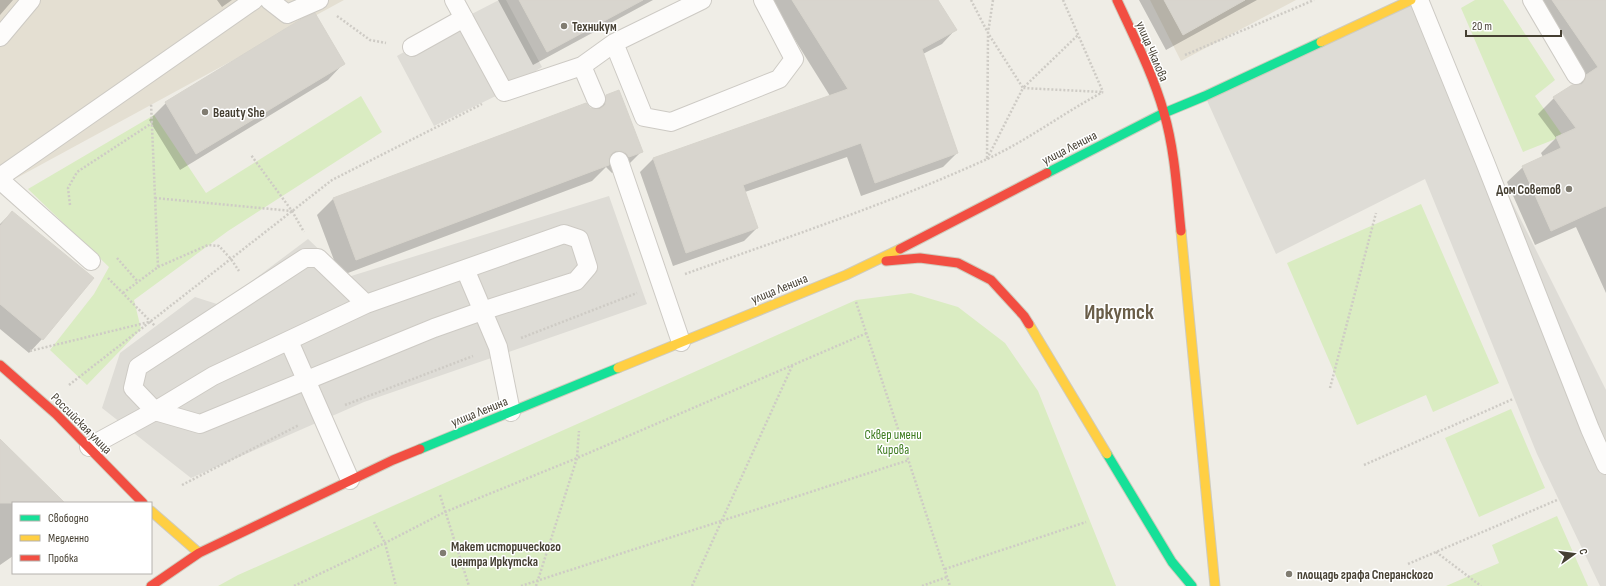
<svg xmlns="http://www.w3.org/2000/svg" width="1606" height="586" font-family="'Sofia Sans Condensed',sans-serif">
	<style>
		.residential { fill: #e4dfd2 }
		.green { fill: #daecc2 }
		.parking { fill: #dedcd6 }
		.shadow { fill: #0003 }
		.building { fill: #d8d5ce; stroke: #d7d4cc }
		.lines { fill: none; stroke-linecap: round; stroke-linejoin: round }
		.lane-casing { stroke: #cdcac4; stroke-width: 20 }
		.fast-casing { stroke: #cfcbbc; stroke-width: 11 }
		.slow-casing { stroke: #cfcbbc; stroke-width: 11 }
		.jam-casing { stroke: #cfcbbc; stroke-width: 11 }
		.path { stroke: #cecbc5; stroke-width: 2.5; stroke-dasharray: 2 2; stroke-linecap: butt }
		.lane { stroke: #fdfcfb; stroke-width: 18 }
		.fast { stroke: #16e098; stroke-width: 9 }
		.slow { stroke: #ffcf43; stroke-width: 9 }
		.jam { stroke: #f24e42; stroke-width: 9 }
		.poi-dot { fill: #807c71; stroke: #fff; stroke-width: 1.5 }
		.labels { text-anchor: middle; stroke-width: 3; stroke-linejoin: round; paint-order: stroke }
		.poi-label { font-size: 13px; font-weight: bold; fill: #453f32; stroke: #fff; text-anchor: start }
		.street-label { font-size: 13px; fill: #453f32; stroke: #fff }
		.park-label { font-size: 13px; fill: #3e7c20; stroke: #fff }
		.town-label { font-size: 21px; font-weight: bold; fill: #695d48; stroke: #fff }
	</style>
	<rect width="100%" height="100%" fill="#efede6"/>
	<!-- residential -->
	<path class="residential" d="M0,0h344l-344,187z
		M1150,0h146l-115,61z"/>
	<!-- green -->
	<path class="green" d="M1475,0h28l52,80 -20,16 28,40 -40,16 -62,-144z
		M361,96l21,36 -154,99 -94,69 7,29 -54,56 -37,-35 44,-56 15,-27 -81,-78 126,-74 52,78z
		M1421,204l78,179 -66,29 -7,-17 -69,30 -70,-162z
		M911,293l47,14 47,36 33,48 78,195h-898l20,-11 618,-275z
		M1511,409l34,79 -66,29 -34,-79z
		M1557,516l31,70h-142l53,-23 -7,-18z"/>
	<!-- parking -->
	<path class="parking" d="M499,0h7l36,67 -38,25 -70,34 -37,-70 67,-38z
		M1411,0l195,390v196h-6l-63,-132 -112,-275 -149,75 -71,-158z
		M609,196l38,108 -283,98 -173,76 -89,-70 18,-55 75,-56 25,8 88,-66 40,38z"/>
	<!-- shadow -->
	<path class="shadow" d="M0,0h13l-13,15z
		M217,0h15l-10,7z
		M498,0h155l-120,65z
		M770,0h167l18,30 -13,14 -19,10 34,99 -14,14 -82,29 -14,-39 -102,35 12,36 -13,13 -71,25 -33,-94 13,-13 177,-63z
		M1139,0h118l-91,50z
		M1526,0h80v293l-30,-66 -41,18 -28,-63 16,-15 20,-10 -2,-4 15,-15 -18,-24 16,-16 18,-12h4l6,-5z
		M304,19l40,44 -16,17 -148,90 -31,-50 17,-17z
		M606,96l35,56 -16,16 -13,5 -6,-6 -14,14 -252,95 -23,-61 16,-16 253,-95 3,4 4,2z
		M12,212l80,66 -50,61 -13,14 -29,-24v-105z
		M0,456l64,47h-51v53l-13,9z"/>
	<!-- building -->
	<path class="building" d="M519,0h124l-96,52z
		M792,0h146l19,30 -35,19 36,104 -83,30 -14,-40 -118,42 15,43 -72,25 -33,-95 195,-69z
		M1164,0h81l-62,35z
		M1552,0h54v206l-55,25 -29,-65 39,-18 -5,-11 20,-9 -23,-31 19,-12h4l6,-1 3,-4 1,-5 12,-8z
		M315,13l30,51 -149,90 -31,-52 138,-84z
		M619,90l24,62 -14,5 -3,-4 -5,-2h-6l-4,3 -2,5v6l-253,95 -23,-62 253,-95 4,5 5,1h5l5,-4 1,-5v-5z
		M12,211l82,67 -51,62 -43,-36v-78z
		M0,439l65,64h-65z"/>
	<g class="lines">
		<defs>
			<path id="lane" d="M269,0l18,14 32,-14
				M454,0l50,92 78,-26 14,33
				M1419,0l66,162 105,267 16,36
				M1532,0l44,75
				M0,37l31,-37
				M614,43l30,74 27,5 108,-43 15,-20 -31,-59
				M412,47l52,-29
				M582,66l32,-23 88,-43
				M619,161l62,181
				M0,177l254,-177
				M0,180l91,81
				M465,269l33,78 13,65
				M289,341l61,139
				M89,447l66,-36 45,13 234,-96 48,-17 94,-30 12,-14 -9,-28 -15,-5 -198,70 -153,72 -58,35 -22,-23 5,-21 167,-109h13l48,46"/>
			<path id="fast" d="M1047,173l117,-60 41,-17 116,-54
				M420,449l198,-81
				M1107,454l65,108 20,24"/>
			<path id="slow" d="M1321,42l90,-42
				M1181,231l34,355
				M1029,324l78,130
				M618,368l228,-93 54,-26
				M151,511l48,42"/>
			<path id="jam" d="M1117,0c17,37 36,74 47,113 11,38 13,79 17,118
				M900,249l147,-76
				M886,261l34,-3 38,5 33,17 33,36 5,8
				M0,365l56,49 87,89
				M151,586l48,-33 194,-93 27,-11"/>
		</defs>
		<!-- lane casing -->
		<use href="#lane" class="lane-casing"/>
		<!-- fast casing -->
		<use href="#fast" class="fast-casing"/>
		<!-- slow casing -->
		<use href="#slow" class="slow-casing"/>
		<!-- jam casing -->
		<use href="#jam" class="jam-casing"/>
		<!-- path -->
		<path class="path" d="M971,0l17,33 -1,126
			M993,0l-5,33 35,55 55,-53
			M1063,0l40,92
			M337,16l33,24 16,3
			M1185,55l129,-55
			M987,159l36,-71 79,4
			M155,198l137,13 -41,-56
			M70,205l-2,-17 9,-16 75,-49
			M292,211l12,21
			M117,258l21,24
			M158,267l50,-22 11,1 12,13 8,12
			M685,274c100,-36 203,-70 300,-114 42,-19 78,-47 118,-68
			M108,278l47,48
			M123,293l35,-26 -7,-164
			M856,302l94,284
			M521,338l116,-45
			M30,351l119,-29
			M69,385l263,-205 150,-76
			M1330,388l46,-175
			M345,405l128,-49
			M1364,465l149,-66
			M182,485l117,-60
			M440,495l29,91
			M374,522l11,21 11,43
			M1436,552l45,34
			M1408,564l149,-64
			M945,569l141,-47
			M294,586l91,-43 60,-31 132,-54 290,-125
			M521,586l388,-126
			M536,586l41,-128 2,-27
			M692,586l101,-222
			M922,586l25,-9"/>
		<!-- lane -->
		<use href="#lane" class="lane"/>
		<!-- fast -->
		<use href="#fast" class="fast"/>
		<!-- slow -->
		<use href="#slow" class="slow"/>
		<!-- jam -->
		<use href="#jam" class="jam"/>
	</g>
	<!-- markers -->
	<g class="poi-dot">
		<circle cx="564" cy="26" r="4"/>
		<circle cx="205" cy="112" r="4"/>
		<circle cx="1569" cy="189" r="4"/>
		<circle cx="443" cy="553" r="4"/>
		<circle cx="1289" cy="574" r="4"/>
	</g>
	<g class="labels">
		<!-- poi labels -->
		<g class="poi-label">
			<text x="572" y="31">Техникум</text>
			<text x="213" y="117">Beauty She</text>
			<text x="1561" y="194" text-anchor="end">Дом Советов</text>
			<text x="451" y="551">Макет исторического<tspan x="451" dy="15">центра Иркутска</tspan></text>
			<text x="1297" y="579">площадь графа Сперанского</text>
		</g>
		<!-- street labels -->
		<g class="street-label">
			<text transform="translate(1153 51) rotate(67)" y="5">улица Чкалова</text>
			<text transform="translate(1069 147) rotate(-27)" y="5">улица Ленина</text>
			<text transform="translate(779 288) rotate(-22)" y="5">улица Ленина</text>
			<text transform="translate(479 411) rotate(-22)" y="5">улица Ленина</text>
			<text transform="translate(82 423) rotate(45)" y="5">Российская улица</text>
		</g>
		<!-- park labels -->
		<g class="park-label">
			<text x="893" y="439">Сквер имени<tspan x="893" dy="15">Кирова</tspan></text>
		</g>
		<!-- town labels -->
		<g class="town-label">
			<text x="1119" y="319">Иркутск</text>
		</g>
	</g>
	<!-- legend -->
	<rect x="12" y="502" width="140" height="72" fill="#ffffff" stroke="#b5b2ad"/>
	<rect x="20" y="515" width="20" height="6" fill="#16e098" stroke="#b5b2ad"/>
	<text x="48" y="522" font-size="12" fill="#453f32">Свободно</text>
	<rect x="20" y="535" width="20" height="6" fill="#ffcf43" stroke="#b5b2ad"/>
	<text x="48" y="542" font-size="12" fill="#453f32">Медленно</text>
	<rect x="20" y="555" width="20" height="6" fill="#f24e42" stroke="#b5b2ad"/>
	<text x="48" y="562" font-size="12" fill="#453f32">Пробка</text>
	<!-- north arrow -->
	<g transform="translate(1574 554) rotate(76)" stroke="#ffffff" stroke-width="3" paint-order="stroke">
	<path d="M0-3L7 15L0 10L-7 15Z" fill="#453f32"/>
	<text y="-6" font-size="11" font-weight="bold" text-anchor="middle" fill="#453f32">С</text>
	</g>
	<!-- scale -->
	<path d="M1466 30v6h95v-6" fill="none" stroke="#453f32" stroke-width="2"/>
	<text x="1472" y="30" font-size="12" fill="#453f32" stroke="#ffffff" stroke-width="3" paint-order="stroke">20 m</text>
</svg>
